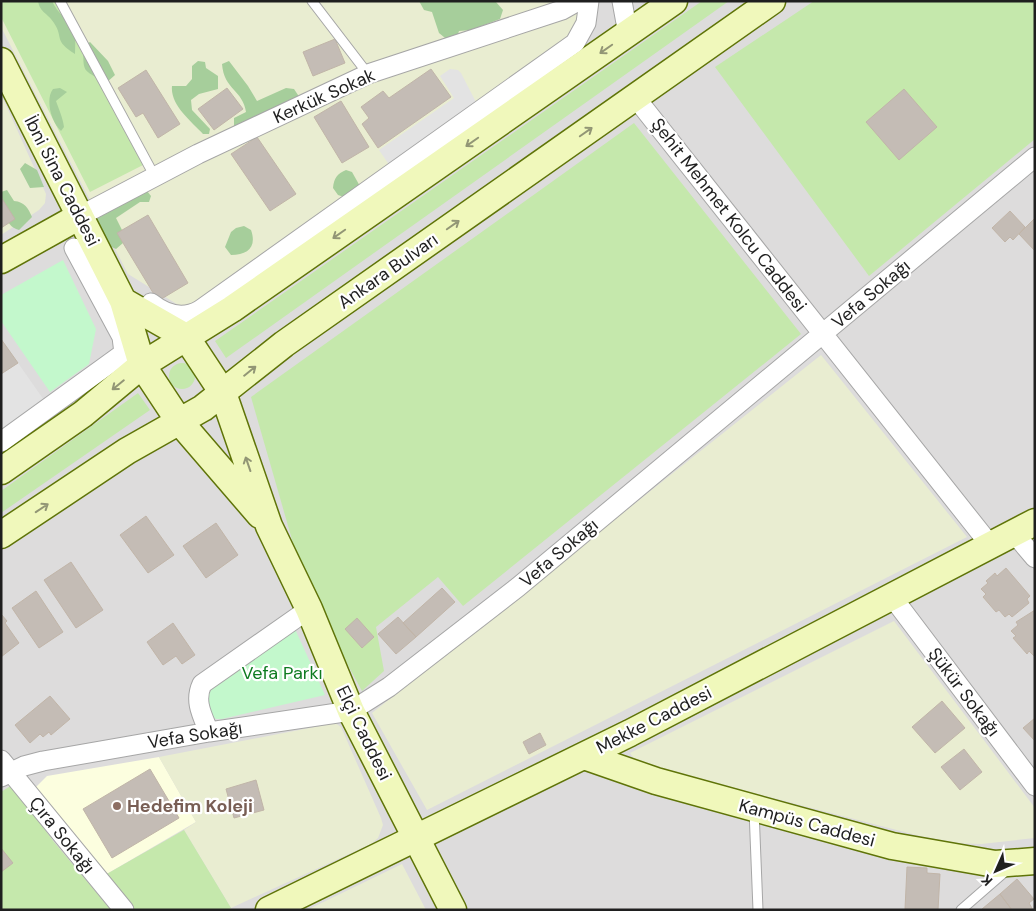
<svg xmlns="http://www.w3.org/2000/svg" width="1036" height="911" font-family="'DM Sans',sans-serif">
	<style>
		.residential { fill: #dddcdc }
		.education { fill: #fcfedf }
		.farmland { fill: #e9edd1 }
		.grass { fill: #c5e8ac }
		.forest { fill: #a6ce9b }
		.park { fill: #c3f8cc }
		.parking { fill: #e3e3e3 }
		.building { fill: #c4bcb5; stroke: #c1b5a8 }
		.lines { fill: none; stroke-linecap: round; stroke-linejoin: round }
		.lane-casing { stroke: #a6a6a6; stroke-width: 11 }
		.street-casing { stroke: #a6a6a6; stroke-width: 21 }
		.secondary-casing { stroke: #5f7408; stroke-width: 29 }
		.lane { stroke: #fff; stroke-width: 9 }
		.street { stroke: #fff; stroke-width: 19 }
		.secondary { stroke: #f0f8bb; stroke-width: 26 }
		.oneway { stroke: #929675 }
		.education-dot { fill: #8d6e63; stroke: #fff; stroke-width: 2 }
		.labels { text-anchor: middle; stroke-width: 4.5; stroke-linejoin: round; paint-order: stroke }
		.street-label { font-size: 18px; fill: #1f1f1f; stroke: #fff }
		.park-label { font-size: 18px; fill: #0e7b20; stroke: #fff }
		.education-label { font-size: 18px; font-weight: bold; fill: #785e54; stroke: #fff; text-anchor: start }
	</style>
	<rect width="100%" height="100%" fill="#efede5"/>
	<!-- residential -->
	<path class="residential" d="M1,1h1034v909h-1034z"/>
	<!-- education -->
	<path class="education" d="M159,757l37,65 -91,53 -71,-86 13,-13z"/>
	<!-- farmland -->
	<path class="farmland" d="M1,1h584l-4,30 -393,280 -60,-37 -127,-247z
		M1,94l45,100 -1,9 -6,7 -38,25z
		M821,355l146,182 -540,273 -55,-97z
		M894,621l141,187v30l-54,6 -26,-1 -35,-7 -283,-73 -7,-10z
		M335,723l6,4 40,91 2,7 -5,13 -7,6 -140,64 -47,-78 12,-8 -37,-65z
		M402,864l24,46h-119z"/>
	<!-- grass -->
	<path class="grass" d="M1,1h55l89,163 -55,28 -89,-175z
		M702,1h27l-503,357 -11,-17z
		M814,1h221v138l-166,137 -154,-209z
		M634,123l167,211 -338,272 -25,-29 -62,50 8,44 -22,20 -25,-46 -40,-88 -46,-160z
		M169 376a13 13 0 1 1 26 0a13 13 0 1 1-26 0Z
		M138,393l12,17 -149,103v-22z
		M12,785l42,57 57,68h-110v-118z
		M184,830l47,78 -4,2h-92l-30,-35z"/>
	<!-- forest -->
	<path class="forest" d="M38,1h14c5,12 18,20 22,32 2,6 1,14 1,21 -22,-14 -11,-16 -21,-31 -6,-10 -14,-10 -16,-22z
		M419,1h71l6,1 7,8 -3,9 -29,11 -12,1 -2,6 -7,5 -11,-9 -7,-21 -8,-2z
		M90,42l18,19 7,14 -9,8c-25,-15 -22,-9 -23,-37z
		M198,61l7,1 1,6 12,8v13l-19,5 -8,6 1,10 18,19 -1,5h-6c-12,-13 -33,-29 -31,-48h14l6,-7v-13z
		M229,61l19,25 9,15 29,-13 8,1 4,6v4l-64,28v-9l12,-6c-3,-22 -22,-22 -24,-48z
		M60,88l7,4 -11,9c3,9 7,17 8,26l-3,4c-10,-9 -16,-32 -8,-42z
		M25,163l12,7 7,17 -14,1 -10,-19z
		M346,170l6,2 9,16 -17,9 -6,-2 -5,-7c1,-10 4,-14 13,-18z
		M7,190l7,11c11,1 14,7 18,16l-13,13c-16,-4 -15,-24 -18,-38z
		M147,191l4,5 -2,6h-9l-24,16 8,16 -1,9 -7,6 -11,-5c-6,-11 -12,-20 -5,-32z
		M244,226l7,4c6,17 -3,25 -20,25l-6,-8 6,-15 5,-4z"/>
	<!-- park -->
	<path class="park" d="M63,260l33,69 -7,35 -39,28 -49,-71v-26z
		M295,629l30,66 -103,24h-6l-4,-3 -7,-26z"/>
	<!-- parking -->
	<path class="parking" d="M450,69l8,1 3,3 17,33 -88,60 -11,-16 75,-52 -14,-22z
		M18,363l28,40 -45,31v-59z"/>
	<!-- building -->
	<path class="building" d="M335,39l10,24 -32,13 -10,-24z
		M431,69l20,28 -73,51 -16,-24 7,-6 -8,-11 22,-16 6,7z
		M146,70l34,54 -22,14 -15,-25 -7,4 -18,-29z
		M227,88l16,21 -29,21 -16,-21z
		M904,89l33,38 -38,33 -33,-38z
		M341,101l28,46 -27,16 -28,-46z
		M257,137l39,57 -26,17 -39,-57z
		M1,197l14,22 -14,9z
		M1010,211l15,16 -12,13 -3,-3 -5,5 -13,-14z
		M148,215l40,68 -30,18 -41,-68z
		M1035,218v33l-16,-17z
		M1,339l17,24 -17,11z
		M146,516l28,39 -26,18 -28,-38z
		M216,523l22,32 -32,23 -23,-32z
		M71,562l32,48 -27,18 -32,-48z
		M1006,568l24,28 -3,3 2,4 -17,14 -3,-3 -4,3 -6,-7 -3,2 -13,-15 3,-3 -5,-5 7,-6 -2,-2 9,-8 2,3z
		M442,588l13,14 -39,35 -13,-14z
		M36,591l27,41 -24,16 -27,-40z
		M1035,610v47l-6,-6 -2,3 -14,-16 3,-2 -5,-5 7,-6 -2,-3z
		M1,614l6,7 -2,2 14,20 -18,14z
		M398,617l18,20 -20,17 -18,-20z
		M357,618l17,19 -12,11 -17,-19z
		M173,623l22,32 -13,9 -6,-8 -13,9 -16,-23z
		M50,696l20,23 -19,16 -2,-3 -6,5 -3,-3 -10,9 -15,-18z
		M942,701l23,27 -30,25 -23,-26z
		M1035,718v23l-12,-13z
		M540,733l6,12 -17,9 -6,-12z
		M964,749l18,23 -22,18 -19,-23z
		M150,769l29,49 -67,40 -29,-49z
		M256,780l8,30 -30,8 -8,-29z
		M1,848l12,15 -12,9z
		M907,867l20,1v5l13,1 -2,36 -33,-1z
		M1017,879l17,20 -5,4 4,7h-21l-12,-16z
		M1000,894l12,16h-29l-1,-1z"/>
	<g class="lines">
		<defs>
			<path id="lane" d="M60,1l95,176
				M312,1l56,73
				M754,810l4,100
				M961,910l47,-41"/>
			<path id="street" d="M622,1l6,33
				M635,97l356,449
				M80,216l118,-62 170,-80 194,-64 16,-9
				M151,303c15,12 32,17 49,7l375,-267 11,-20 3,-22
				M1,442l123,-89 -2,-16 -48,-89
				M1014,533l21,25
				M893,598l142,188
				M209,732c-7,-17 -15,-31 -7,-48l107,-75
				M1,760l123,150
				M1,777l23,-11 19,-5 166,-29 142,-21 38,-24 129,-100 517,-430"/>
			<path id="secondary" d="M1,61l122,240 19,64 37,56 81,94
				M1,260l79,-44
				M123,301l63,36 37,56 46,133 40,83 42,102 102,199
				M1,471l82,-57 59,-49 90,-56 442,-308
				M1,535l126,-84 76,-43 81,-64 488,-343
				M584,756l72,25 236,65 103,18 40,-3
				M269,910l361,-177 405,-211"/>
		</defs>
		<!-- lane casing -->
		<use href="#lane" class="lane-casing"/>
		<!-- street casing -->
		<use href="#street" class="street-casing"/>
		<!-- secondary casing -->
		<use href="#secondary" class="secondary-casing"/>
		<!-- lane -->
		<use href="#lane" class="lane"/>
		<!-- street -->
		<use href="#street" class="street"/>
		<!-- secondary -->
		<use href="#secondary" class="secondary"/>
	</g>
	<!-- one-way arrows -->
	<defs><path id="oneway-shaft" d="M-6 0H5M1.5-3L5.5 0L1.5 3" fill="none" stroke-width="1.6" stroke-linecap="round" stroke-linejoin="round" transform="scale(1.25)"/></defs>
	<g class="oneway">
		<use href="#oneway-shaft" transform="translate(606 49) rotate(145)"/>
		<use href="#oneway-shaft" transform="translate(586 132) rotate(-35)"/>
		<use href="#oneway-shaft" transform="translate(472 142) rotate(145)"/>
		<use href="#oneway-shaft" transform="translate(453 225) rotate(-35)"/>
		<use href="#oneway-shaft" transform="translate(339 234) rotate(145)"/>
		<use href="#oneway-shaft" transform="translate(250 371) rotate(-39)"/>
		<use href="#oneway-shaft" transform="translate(118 385) rotate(141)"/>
		<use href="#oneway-shaft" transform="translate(248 464) rotate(-109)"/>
		<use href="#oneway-shaft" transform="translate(42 508) rotate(-34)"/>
	</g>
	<!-- markers -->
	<circle class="education-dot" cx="117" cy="806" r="5"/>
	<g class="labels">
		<!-- street labels -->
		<g class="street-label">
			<text transform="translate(324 96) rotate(-24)" y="6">Kerkük Sokak</text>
			<text transform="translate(62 181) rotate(63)" y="6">İbni Sina Caddesi</text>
			<text transform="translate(729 215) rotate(52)" y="6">Şehit Mehmet Kolcu Caddesi</text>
			<text transform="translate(388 271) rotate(-35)" y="6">Ankara Bulvarı</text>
			<text transform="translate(871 294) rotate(-40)" y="6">Vefa Sokağı</text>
			<text transform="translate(559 553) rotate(-40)" y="6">Vefa Sokağı</text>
			<text transform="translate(964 692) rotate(53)" y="6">Şükür Sokağı</text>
			<text transform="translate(654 720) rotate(-27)" y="6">Mekke Caddesi</text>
			<text transform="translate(364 733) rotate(64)" y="6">Elçi Caddesi</text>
			<text transform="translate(195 735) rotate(-9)" y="6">Vefa Sokağı</text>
			<text transform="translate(807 823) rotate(15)" y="6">Kampüs Caddesi</text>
			<text transform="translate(62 835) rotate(51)" y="6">Çıra Sokağı</text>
		</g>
		<!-- park labels -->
		<g class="park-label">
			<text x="282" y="679">Vefa Parkı</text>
		</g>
		<!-- education labels -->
		<g class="education-label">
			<text x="127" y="812">Hedefim Koleji</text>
		</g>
	</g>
	<!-- border -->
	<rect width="1036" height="911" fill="none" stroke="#1f1f1f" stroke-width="5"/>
	<!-- north arrow -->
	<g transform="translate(996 871) rotate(225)" stroke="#ffffff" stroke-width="4" paint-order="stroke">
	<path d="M0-4L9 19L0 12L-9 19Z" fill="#1f1f1f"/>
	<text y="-8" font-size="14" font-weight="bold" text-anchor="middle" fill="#1f1f1f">K</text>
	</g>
</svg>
